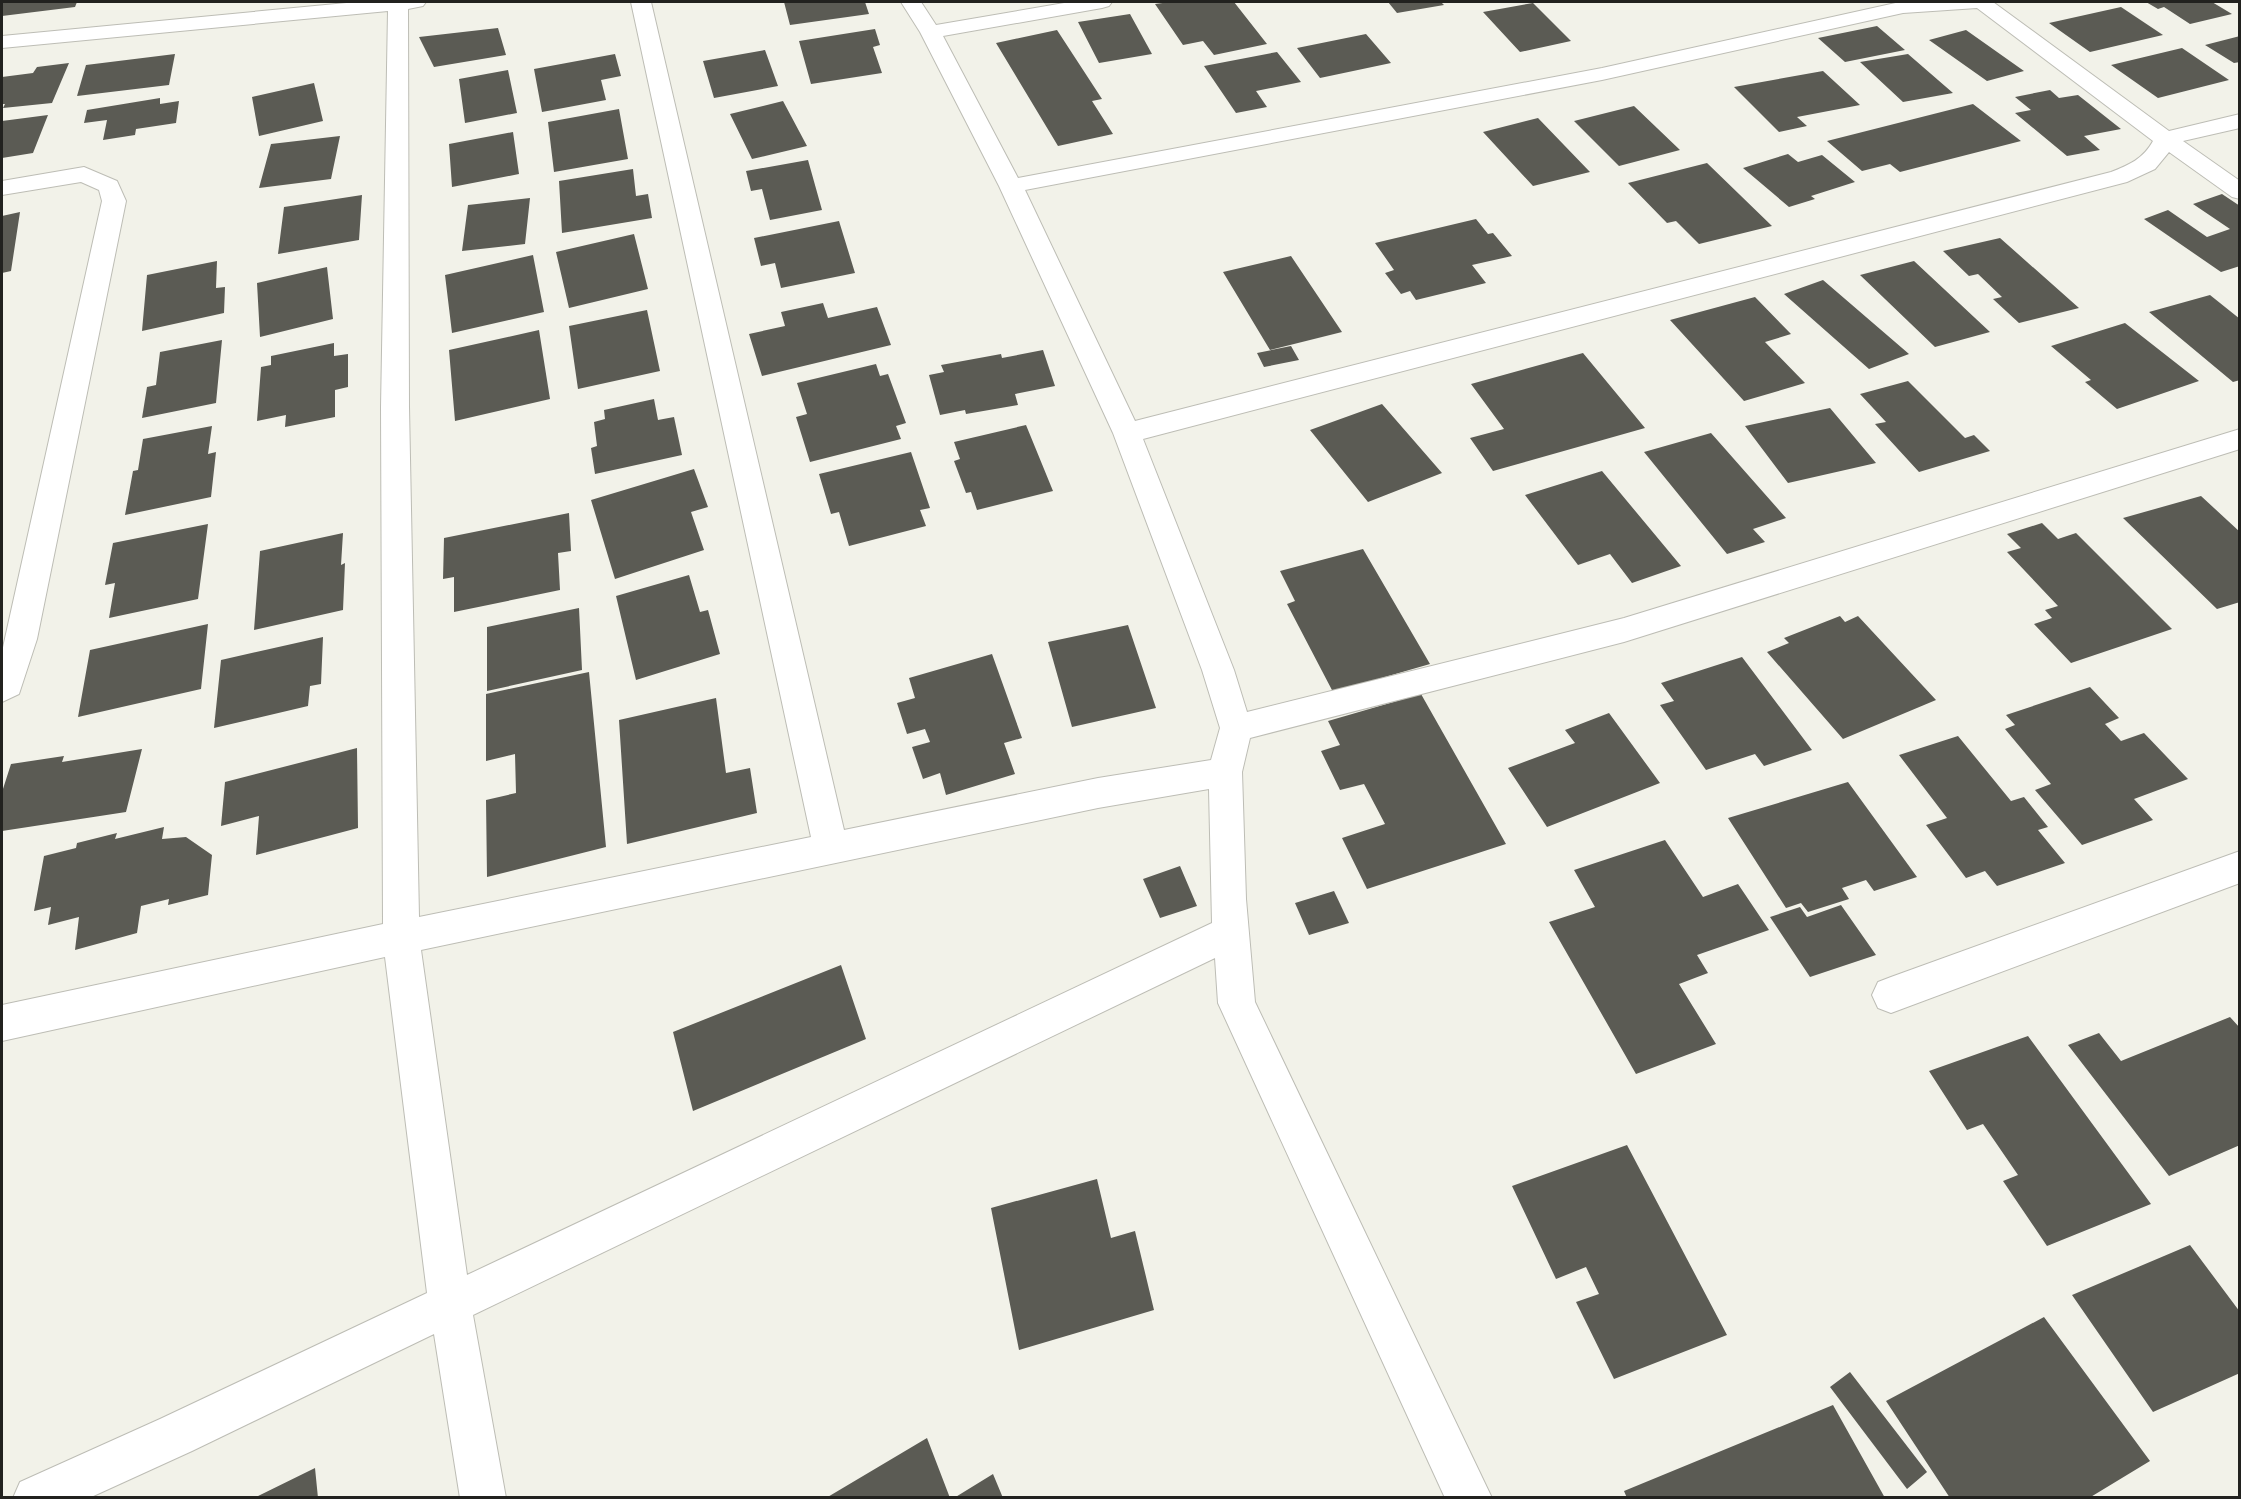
<svg xmlns="http://www.w3.org/2000/svg" width="2241" height="1499" font-family="'Times New Roman',serif">
	<style>
		.building { fill: #5b5b54 }
		.lines { fill: none; stroke-linecap: round; stroke-linejoin: round }
		.street-casing { stroke: #bdbdb5; stroke-width: 2 }
		.street { fill: #fff; fill-rule: evenodd }
	</style>
	<rect width="100%" height="100%" fill="#f2f2e9"/>
	<!-- building -->
	<path class="building" d="M2,2h75l-2,5 -73,9z
		M784,2h81l4,12 -79,11z
		M1170,2h64l33,42 -53,11 -11,-14 -20,4 -28,-41z
		M1388,2h53l3,3 -47,8z
		M2146,2h66l20,12 -42,10 -26,-17 -6,2z
		M1533,3l38,38 -51,11 -37,-40z
		M2121,7l42,28 -73,17 -41,-29z
		M1130,14l22,40 -53,9 -21,-41z
		M1877,26l28,24 -60,12 -27,-24z
		M498,28l8,27 -72,12 -15,-30z
		M875,29l5,16 -7,2 9,26 -71,11 -12,-43z
		M1057,30l45,69 -10,2 21,33 -55,12 -62,-103z
		M1966,30l58,41 -37,10 -58,-41z
		M1366,34l25,29 -71,15 -23,-30z
		M2240,36v26l-6,1 -29,-18z
		M2182,48l47,32 -71,18 -47,-33z
		M765,50l13,36 -64,12 -11,-37z
		M1277,52l24,30 -45,9 11,16 -31,6 -32,-47z
		M175,54l-6,31 -92,11 9,-31z
		M615,54l6,22 -20,4 5,20 -64,12 -8,-43z
		M1908,54l45,39 -50,9 -43,-40z
		M69,63l-17,40 -49,5 2,-4h-3v-27l31,-4 4,-6z
		M508,70l9,43 -52,10 -6,-44z
		M1823,71l37,34 -63,12 10,9 -28,6 -45,-45z
		M314,83l9,38 -64,15 -7,-39z
		M2050,90l9,8 19,-3 43,34 -37,7 16,14 -33,6 -52,-43 16,-3 -16,-13z
		M160,98v6l19,-3 -3,22 -40,6 -1,6 -32,5 4,-20 -23,3 3,-13z
		M783,101l24,45 -55,13 -22,-45z
		M1973,104l48,37 -121,31 -10,-8 -28,7 -35,-30z
		M1634,106l46,44 -61,16 -45,-45z
		M619,109l9,50 -74,13 -6,-50z
		M48,115l-15,38 -31,5v-37z
		M1538,118l52,54 -57,14 -50,-54z
		M513,132l6,42 -67,13 -3,-43z
		M340,136l-9,43 -72,9 12,-44z
		M1788,154l10,8 24,-7 33,27 -44,14 4,3 -26,8 -46,-39z
		M808,160l14,50 -52,10 -8,-31 -11,2 -5,-20z
		M1707,163l65,63 -73,18 -23,-23 -9,2 -39,-40z
		M633,169l3,27 12,-2 4,24 -90,15 -3,-52z
		M2222,194l18,12v60l-19,6 -77,-53 24,-9 39,27 23,-8 -37,-25z
		M362,195l-3,45 -81,14 6,-47z
		M530,198l-5,46 -63,7 6,-46z
		M20,212l-9,59 -9,2v-57z
		M1476,219l12,15 5,-1 19,23 -40,9 14,18 -70,17 -6,-9 -9,3 -16,-21 9,-3 -19,-27z
		M839,221l16,52 -74,15 -6,-25 -14,3 -7,-28z
		M634,234l14,55 -79,19 -13,-56z
		M2000,238l79,70 -60,15 -26,-24 9,-2 -24,-23 -9,2 -26,-25z
		M533,255l11,57 -92,21 -7,-58z
		M1291,256l51,76 -72,18 -47,-78z
		M217,261l-1,27 9,-1 -1,26 -82,18 5,-56z
		M1914,261l76,71 -55,15 -75,-72z
		M327,267l6,52 -73,18 -3,-54z
		M1823,280l86,74 -40,15 -85,-75z
		M2210,295l30,24v61l-7,2 -84,-70z
		M1755,297l36,37 -26,8 40,41 -61,18 -74,-81z
		M823,303l5,15 49,-11 14,38 -129,31 -13,-42 36,-8 -4,-14z
		M647,310l13,61 -82,18 -9,-63z
		M2125,323l74,58 -82,28 -32,-27 6,-2 -40,-34z
		M539,330l11,69 -95,22 -6,-71z
		M222,340l-6,63 -74,15 5,-31 9,-2 4,-33z
		M334,343v13l14,-2v33l-13,3v27l-50,10 1,-12 -29,6 4,-54 10,-2v-9z
		M1291,346l8,14 -35,7 -7,-14z
		M1043,350l12,36 -40,8 3,11 -52,9 -1,-4 -25,5 -11,-40 15,-3 -3,-7 60,-11 1,4z
		M1583,353l62,75 -152,43 -23,-33 34,-9 -33,-45z
		M876,364l4,12 8,-2 18,49 -10,3 5,13 -91,23 -14,-45 11,-3 -10,-31z
		M1908,381l57,57 9,-3 16,16 -71,21 -44,-48 11,-2 -26,-28z
		M654,399l4,21 16,-3 8,38 -87,19 -4,-26 6,-2 -3,-24 11,-3 -1,-9z
		M1382,404l60,69 -74,29 -58,-72z
		M1830,408l46,55 -88,20 -43,-57z
		M1026,425l27,66 -76,19 -6,-18 -5,1 -12,-32 6,-2 -6,-17z
		M212,426l-4,28 8,-2 -5,45 -86,18 8,-44 5,-1 5,-31z
		M1711,433l75,85 -33,11 12,13 -38,12 -83,-102z
		M911,452l19,56 -10,2 6,16 -77,20 -10,-34 -8,2 -12,-40z
		M694,469l14,38 -17,5 13,38 -89,29 -24,-79z
		M1602,471l79,95 -49,17 -22,-29 -32,11 -53,-70z
		M2201,496l39,36v70l-23,7 -94,-91z
		M569,513l2,38 -13,2 2,37 -106,22v-35l-11,2 1,-41z
		M2042,523l16,16 18,-6 96,96 -101,34 -37,-39 18,-6 -7,-8 13,-4 -51,-54 14,-4 -14,-14z
		M208,524l-10,75 -89,19 6,-35 -10,2 8,-42z
		M343,533l-2,32 4,-2 -2,47 -89,20 6,-79z
		M1363,549l67,115 -97,28 -46,-88 8,-3 -15,-30z
		M689,575l11,37 8,-2 12,44 -84,26 -20,-84z
		M579,608l3,62 -95,21v-64z
		M1840,616l5,6 13,-6 78,84 -93,39 -76,-87 22,-9 -5,-5z
		M208,624l-7,65 -123,28 12,-67z
		M1128,625l28,83 -84,19 -24,-85z
		M323,637l-2,47 -11,2 -2,20 -94,22 7,-68z
		M992,654l30,84 -18,5 11,31 -69,21 -6,-22 -17,6 -11,-32 18,-5 -5,-13 -18,5 -10,-31 18,-5 -6,-20z
		M1742,657l70,93 -48,16 -9,-12 -49,16 -46,-65 14,-4 -13,-18z
		M589,672l17,175 -119,30 -1,-77 30,-7 -1,-39 -29,7v-67z
		M2090,687l29,31 -14,6 16,17 23,-8 44,46 -54,20 19,21 -71,25 -47,-55 16,-6 -46,-55 10,-4 -9,-10z
		M1421,694l85,150 -139,45 -25,-51 43,-14 -21,-40 -24,6 -19,-39 19,-6 -12,-24z
		M716,698l10,75 24,-5 7,45 -130,31 -8,-124z
		M1609,713l51,70 -113,44 -39,-59 67,-25 -10,-13z
		M1958,736l53,65 13,-4 24,30 -10,3 27,33 -68,23 -12,-15 -19,7 -40,-53 21,-7 -48,-63z
		M357,748l1,80 -102,27 3,-39 -38,10 4,-44z
		M142,749l-16,63 -124,19v-39l9,-28 53,-8 -2,6z
		M1848,782l69,95 -43,14 -8,-11 -24,8 7,11 -41,13 -7,-9 -15,5 -58,-90z
		M164,827l-2,12 24,-2 26,18 -4,40 -40,10 1,-6 -28,7 -4,27 -62,17 4,-33 -31,8 3,-18 -17,4 10,-55 32,-8 1,-5 40,-10 -2,6z
		M1665,840l38,57 35,-13 31,46 -72,25 11,18 -29,11 37,60 -80,30 -87,-152 46,-15 -21,-37z
		M1180,866l17,40 -37,12 -17,-39z
		M1334,891l15,32 -40,12 -14,-32z
		M1841,905l35,50 -66,22 -40,-60 30,-10 7,10z
		M841,965l25,74 -173,72 -20,-79z
		M2230,1017l10,11v117l-71,31 -101,-131 31,-12 22,28z
		M2028,1036l123,168 -104,42 -44,-65 15,-6 -35,-51 -16,6 -38,-59z
		M1627,1145l100,190 -113,44 -38,-77 23,-8 -13,-27 -30,12 -44,-93z
		M1097,1179l14,59 24,-7 19,79 -135,40 -28,-142z
		M2190,1245l50,67v61l-87,39 -81,-117z
		M2044,1317l106,144 -61,37h-139l-64,-97z
		M1850,1372l77,100 -20,17 -77,-102z
		M1833,1405l52,93h-258l-3,-7z
		M927,1438l23,60h-124z
		M315,1468l3,30h-64z
		M993,1474l10,24h-49z"/>
	<g class="lines">
		<defs>
			<path id="street" d="M357,2h69l-3,4 -15,3 1,398 10,510 392,-80 -180,-835h20l193,828 254,-52 113,-18 9,-32 -18,-58 -89,-237 -114,-247 -79,-154 -19,-30h20l15,23 134,-23h42l-3,4 -7,2 -159,28 75,142 584,-110 298,-66h93l176,129 71,-17v14l-57,13 57,40v18l-8,-2 -63,-45 -14,17 -28,13 -984,257 91,231 13,42 377,-94 616,-189v20l-616,193 -374,96 -8,34 4,127 9,103 237,496h-47l-227,-495 -3,-45 -742,357 33,183h-46l-26,-164 -242,117 -103,47h-76l7,-16 140,-63 267,-126 -42,-336 -383,84v-36l381,-81 -2,-517 7,-396 -386,37v-12zM1977,8l176,133c-10,18 -24,24 -42,31l-976,249 -110,-231 577,-110 301,-67zM1209,789l3,134 -745,352 -46,-325 677,-142z
				M84,167l33,14 9,20 -89,438 -18,55 -17,8v-50l100,-451 -3,-11 -18,-8 -79,13v-14z
				M2240,851v32l-349,130 -13,-5 -6,-13 6,-13 13,-5z"/>
		</defs>
		<!-- street casing -->
		<use href="#street" class="street-casing"/>
		<!-- street -->
		<use href="#street" class="street"/>
	</g>
	<!-- border -->
	<rect width="2241" height="1499" fill="none" stroke="#22221f" stroke-width="6"/>
</svg>
